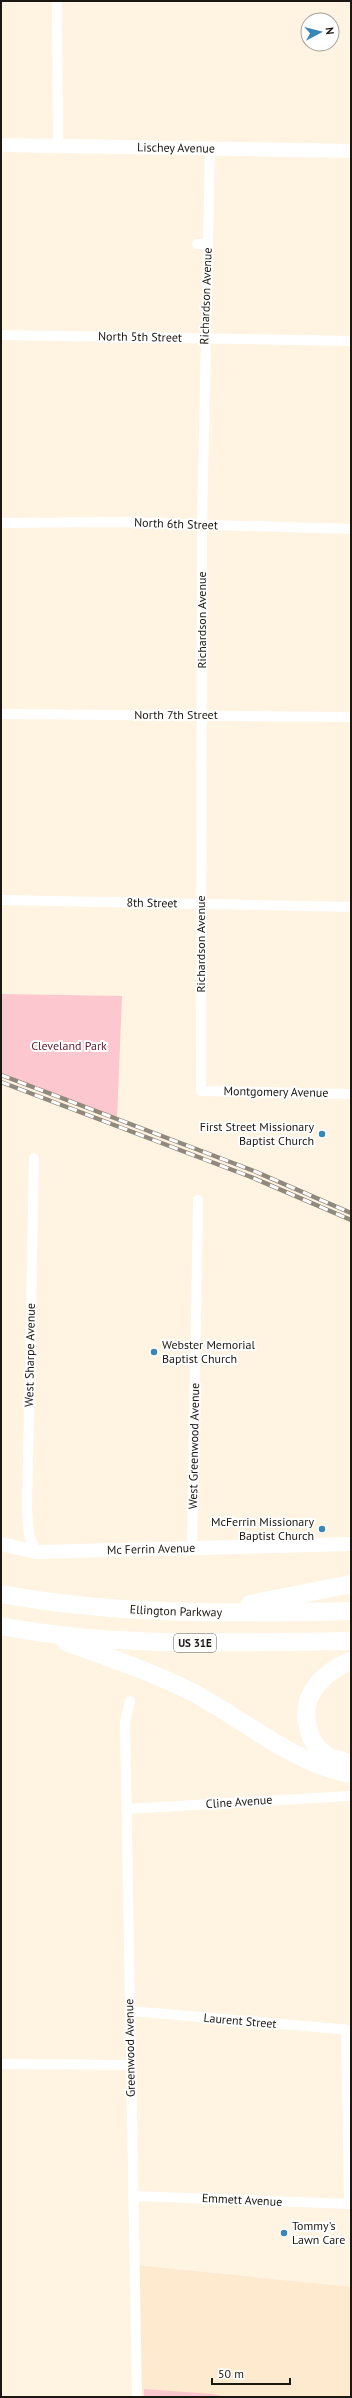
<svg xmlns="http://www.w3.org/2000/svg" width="352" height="2398" font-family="'PT Sans',sans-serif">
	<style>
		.built { fill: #feeacf }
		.green { fill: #fcc7ce }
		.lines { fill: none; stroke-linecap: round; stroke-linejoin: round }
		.street { stroke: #fff; stroke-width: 10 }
		.secondary { stroke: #fff; stroke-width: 14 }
		.highway { stroke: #fff; stroke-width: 18 }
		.rail-casing { stroke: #92897d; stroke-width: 4.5 }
		.rail { stroke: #fff; stroke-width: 3; stroke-dasharray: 9; stroke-linecap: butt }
		.poi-dot { fill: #3788b9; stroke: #fff; stroke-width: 1.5 }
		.labels { text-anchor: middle; stroke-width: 4; stroke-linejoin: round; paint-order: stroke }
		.shield { fill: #fff; stroke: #605d58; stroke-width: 1 }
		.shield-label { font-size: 11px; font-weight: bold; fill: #1c1710 }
		.street-label { font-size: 12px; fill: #1c1710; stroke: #fff }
		.park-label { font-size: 12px; fill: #6a2031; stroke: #fff }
		.poi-label { font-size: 12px; fill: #1c1710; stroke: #fff; text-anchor: end }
	</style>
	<rect width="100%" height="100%" fill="#fff3e2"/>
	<!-- built -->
	<path class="built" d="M134,2265l217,22v110h-214z"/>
	<!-- green -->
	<path class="green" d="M1,994l121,2 -5,123 -116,-44z
		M144,2389l69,5 13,3h-82z"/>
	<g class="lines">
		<!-- street -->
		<path class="street" d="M57,1l1,145
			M210,149l-8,377 -1,565 150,3
			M197,244h11
			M1,335l350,6
			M1,523l118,-1 232,7
			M1,714l350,3
			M1,900l350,7
			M34,1158l-7,353 2,24 7,17
			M192,1548l6,-348
			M130,1701l-5,21 12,675
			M126,1809l225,-13
			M130,2011l221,19
			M346,2030l3,174
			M1,2064l130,1
			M133,2196l218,8"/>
		<!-- secondary -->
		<g class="secondary">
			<path id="s1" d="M1,145l350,6"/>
			<path id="s2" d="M1,1544l35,8 315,-8"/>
		</g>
		<!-- highway -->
		<g class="highway">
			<path id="s3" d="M1,1594c115,21 233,20 350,17"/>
			<path d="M250,1604l101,-20"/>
			<path d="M1,1626c115,22 233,16 350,15"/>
			<path d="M66,1642c41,15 84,29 124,49 53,27 101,72 161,83"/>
			<path d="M346,1762c-5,-2 -12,-3 -17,-5 -12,-7 -18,-17 -21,-29 -9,-32 15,-56 43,-67"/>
		</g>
		<defs>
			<path id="rail" d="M1,1075l253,96 97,42
				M1,1082l250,95 100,43"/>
		</defs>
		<!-- rail casing -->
		<use href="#rail" class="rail-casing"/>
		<!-- rail -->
		<use href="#rail" class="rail"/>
	</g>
	<!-- markers -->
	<g class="poi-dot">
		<circle cx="322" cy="1134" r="4"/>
		<circle cx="154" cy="1352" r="4"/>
		<circle cx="322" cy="1529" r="4"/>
		<circle cx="284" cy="2233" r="4"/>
	</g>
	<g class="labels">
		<!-- shield labels -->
		<rect class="shield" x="174" y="1634" width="42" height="18" rx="3"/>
		<g class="shield-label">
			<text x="195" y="1647">US 31E</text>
		</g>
		<!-- street labels -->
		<g class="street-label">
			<text dy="4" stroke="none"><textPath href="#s1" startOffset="175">Lischey Avenue</textPath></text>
			<text transform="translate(206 296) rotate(-88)" y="4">Richardson Avenue</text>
			<text transform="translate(140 337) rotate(1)" y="4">North 5th Street</text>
			<text transform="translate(176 524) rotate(2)" y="4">North 6th Street</text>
			<text transform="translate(202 620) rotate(-90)" y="4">Richardson Avenue</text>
			<text x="176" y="719">North 7th Street</text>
			<text transform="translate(152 903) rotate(1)" y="4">8th Street</text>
			<text transform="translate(201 944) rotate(-90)" y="4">Richardson Avenue</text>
			<text transform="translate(276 1092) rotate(1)" y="4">Montgomery Avenue</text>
			<text transform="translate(30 1355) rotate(-89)" y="4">West Sharpe Avenue</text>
			<text transform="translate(194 1446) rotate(-89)" y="4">West Greenwood Avenue</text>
			<text dy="4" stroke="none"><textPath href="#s2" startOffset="151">Mc Ferrin Avenue</textPath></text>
			<text dy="4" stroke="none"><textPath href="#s3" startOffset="176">Ellington Parkway</textPath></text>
			<text transform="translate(239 1802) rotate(-4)" y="4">Cline Avenue</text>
			<text transform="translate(240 2021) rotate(5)" y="4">Laurent Street</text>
			<text transform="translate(130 2048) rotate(-91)" y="4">Greenwood Avenue</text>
			<text transform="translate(242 2200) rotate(3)" y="4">Emmett Avenue</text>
		</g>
		<!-- park labels -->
		<g class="park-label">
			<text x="69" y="1050">Cleveland Park</text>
		</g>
		<!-- poi labels -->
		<g class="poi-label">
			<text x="314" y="1131">First Street Missionary<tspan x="314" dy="14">Baptist Church</tspan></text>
			<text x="162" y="1349" text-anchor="start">Webster Memorial<tspan x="162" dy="14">Baptist Church</tspan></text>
			<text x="314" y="1526">McFerrin Missionary<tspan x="314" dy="14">Baptist Church</tspan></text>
			<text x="292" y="2230" text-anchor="start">Tommy's<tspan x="292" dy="14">Lawn Care</tspan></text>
		</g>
	</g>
	<!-- border -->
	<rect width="352" height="2398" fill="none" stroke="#1c1710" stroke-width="4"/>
	<!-- north arrow -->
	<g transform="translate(320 32) rotate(83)"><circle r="19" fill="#ffffff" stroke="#a4a29f"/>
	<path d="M0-3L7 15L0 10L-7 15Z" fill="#3788b9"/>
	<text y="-6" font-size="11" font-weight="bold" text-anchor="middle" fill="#1c1710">N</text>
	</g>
	<!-- scale -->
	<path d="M212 2378v6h78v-6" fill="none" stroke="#1c1710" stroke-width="2"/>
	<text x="218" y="2378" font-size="12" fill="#1c1710" stroke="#ffffff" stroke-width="3" paint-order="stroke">50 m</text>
</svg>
